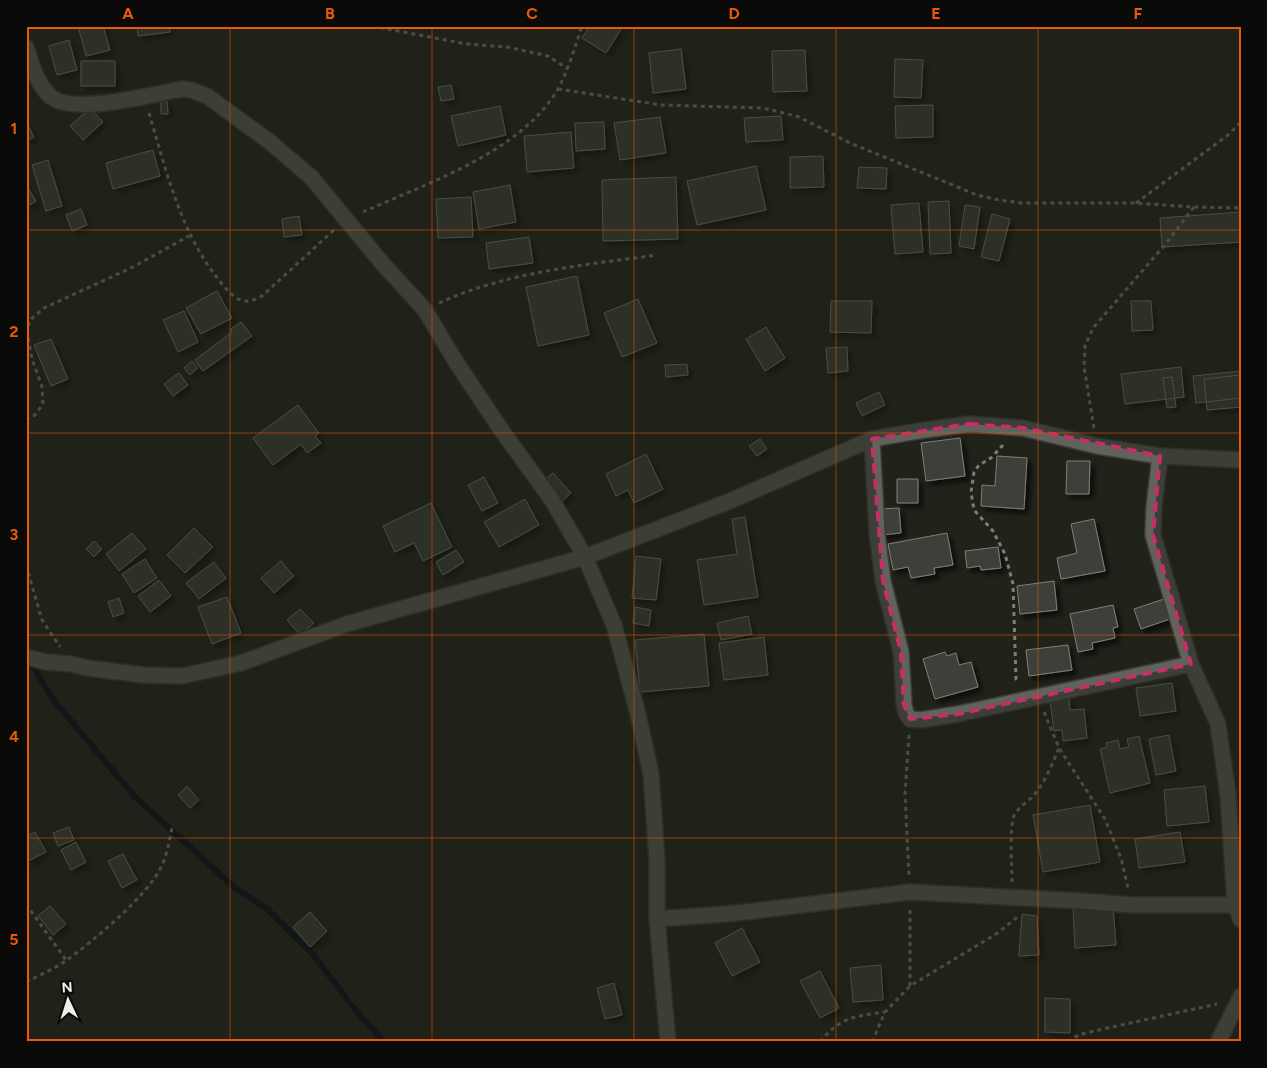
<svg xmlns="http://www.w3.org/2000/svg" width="1267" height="1068" font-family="Figtree,sans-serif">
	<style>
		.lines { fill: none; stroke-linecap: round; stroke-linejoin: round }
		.stream { stroke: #000818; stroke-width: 6 }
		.building { fill: #3e3f37; stroke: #7e8077; filter: url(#shadow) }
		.minor-casing { stroke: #3c3d37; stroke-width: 18 }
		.path { stroke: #7e7e78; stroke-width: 3; stroke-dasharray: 4 4; stroke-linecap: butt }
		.minor { stroke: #61625a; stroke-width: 15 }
		.marked { fill: none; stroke: #c62e69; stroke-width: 4; stroke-dasharray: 10 6; stroke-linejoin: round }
		.grid { fill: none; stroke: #e8590c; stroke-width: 1; stroke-opacity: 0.55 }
		.neatline { fill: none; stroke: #e8590c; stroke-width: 2 }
		.grid-label { font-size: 16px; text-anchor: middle; font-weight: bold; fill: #e8590c }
	</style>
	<defs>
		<filter id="shadow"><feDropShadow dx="4.5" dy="4.5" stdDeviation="2.5" flood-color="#0009"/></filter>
	</defs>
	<rect width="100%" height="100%" fill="#21221a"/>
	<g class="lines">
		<!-- stream -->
		<path class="stream" d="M29,660l23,38 83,99 99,90 32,21 46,45 41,54 31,35"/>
	</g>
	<!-- building -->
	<path class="building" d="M78,26h25l7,24 -24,6z
		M137,26h32l1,6 -32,4z
		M590,26h33l-17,27 -24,-15z
		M69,40l8,30 -20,5 -8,-29z
		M681,49l5,40 -33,4 -4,-40z
		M805,50l2,41 -34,1 -1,-41z
		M895,59l28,1 -2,38 -27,-1z
		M81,61h34v25h-34z
		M451,85l3,14 -13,2 -3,-14z
		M161,99h6l1,15h-7z
		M933,105v32l-37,1 -1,-32z
		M500,106l6,29 -48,11 -7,-30z
		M90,108l13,14 -20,18 -13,-14z
		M781,116l2,24 -37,2 -2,-24z
		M660,117l6,36 -46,7 -6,-37z
		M26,121l8,16 -8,4z
		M604,122l1,27 -29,2 -1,-28z
		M571,132l3,36 -47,4 -3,-36z
		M153,150l7,26 -47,13 -7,-26z
		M823,156l1,31 -34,1v-31z
		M48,160l14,46 -16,5 -14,-46z
		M756,166l10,44 -69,15 -10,-44z
		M859,167l28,1 -1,21 -29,-1z
		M676,177l2,62 -75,2 -1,-61z
		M26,185l10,16 -10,6z
		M510,185l6,37 -37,7 -6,-37z
		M471,197l2,40 -35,1 -2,-39z
		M949,201l2,52 -21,1 -2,-52z
		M919,203l4,49 -28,2 -4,-49z
		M965,205l15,2 -6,42 -15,-3z
		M81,209l6,16 -15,6 -6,-16z
		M1241,212v30l-79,5 -2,-29z
		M992,214l18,5 -11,42 -18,-4z
		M299,216l3,19 -18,2 -2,-18z
		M529,237l4,26 -44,6 -3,-26z
		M577,276l12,59 -51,11 -12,-59z
		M217,291l15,27 -31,16 -15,-26z
		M638,299l19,44 -35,14 -18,-44z
		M831,301h41l-1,32 -41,-1z
		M1131,301h20l2,29 -21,1z
		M184,311l14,31 -20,10 -15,-32z
		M241,322l11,14 -49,35 -8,-11 37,-28 -1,-3z
		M766,327l19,31 -20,13 -19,-32z
		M51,339l17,40 -17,7 -17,-41z
		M847,347l1,24 -20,2 -2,-25z
		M192,361l6,7 -8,7 -6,-7z
		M687,364l1,11 -22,2 -1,-12z
		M1181,367l3,30 -59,7 -4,-30z
		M1241,371v27l-45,5 -3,-27z
		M179,373l9,12 -15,11 -9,-12z
		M1241,375v32l-34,3 -3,-31z
		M1172,377l4,30 -9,1 -4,-30z
		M879,392l6,13 -23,11 -6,-13z
		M298,405l21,28 -4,3 6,7 -14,10 -6,-9 -28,21 -20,-27z
		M960,438l5,38 -39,5 -5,-38z
		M760,439l7,10 -10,7 -8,-10z
		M646,454l17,35 -29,14 -6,-13 -12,6 -10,-22z
		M997,456l30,2 -3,51 -43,-3 1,-21 13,1z
		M1067,461h23l-1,33h-23z
		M553,473l18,20 -10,9 -18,-20z
		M484,477l14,26 -16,8 -14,-26z
		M897,479h21v24h-21z
		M525,499l14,26 -40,22 -15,-25z
		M431,503l21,44 -29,14 -9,-18 -19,9 -12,-26z
		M899,508l2,25 -20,2 -2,-26z
		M745,517l13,80 -54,8 -7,-45 40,-6 -5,-35z
		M1094,519l11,52 -44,8 -4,-21 20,-5 -6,-29z
		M194,528l19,19 -28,26 -18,-18z
		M132,533l14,16 -27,22 -13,-17z
		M947,533l6,32 -19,3 1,6 -24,4 -3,-11 -15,3 -5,-26z
		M94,541l8,8 -8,8 -8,-8z
		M998,547l3,21 -20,2 -1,-4 -13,2 -2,-17z
		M456,550l8,12 -21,13 -7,-13z
		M636,556l25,3 -5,41 -24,-2z
		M145,559l12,19 -23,15 -12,-19z
		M281,561l13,15 -20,17 -13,-15z
		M214,562l12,16 -27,21 -13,-16z
		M159,580l12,16 -21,16 -12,-16z
		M1054,581l3,29 -37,4 -3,-28z
		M227,597l14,36 -29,11 -14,-37z
		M119,598l5,15 -11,4 -5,-15z
		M1164,599l6,20 -29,10 -7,-20z
		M1113,605l5,22 -5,1 2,10 -23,5 1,6 -15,3 -8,-38z
		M635,607l16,3 -2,16 -16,-3z
		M300,609l14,14 -14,12 -13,-15z
		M748,616l4,18 -31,6 -4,-17z
		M704,634l5,52 -69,6 -5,-52z
		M764,637l4,38 -44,5 -5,-37z
		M1068,645l4,25 -43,6 -3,-26z
		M945,652l2,4 9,-3 3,12 12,-3 7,25 -43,12 -12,-40z
		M1172,683l4,28 -36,5 -4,-28z
		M1069,697l1,13 14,-1 3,29 -24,3 -1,-11 -8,1 -4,-31z
		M1169,735l7,36 -20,4 -7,-36z
		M1139,736l11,47 -40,10 -10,-44 7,-2 -1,-4 12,-3 2,9 9,-2 -2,-8z
		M187,786l12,14 -9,8 -12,-13z
		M1205,786l4,36 -42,4 -3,-36z
		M1090,805l10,57 -57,10 -10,-57z
		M69,827l5,13 -16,6 -5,-13z
		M35,832l11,20 -20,10v-26z
		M1180,832l5,30 -46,6 -4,-29z
		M76,842l10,20 -15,8 -10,-20z
		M123,854l14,26 -15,8 -14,-27z
		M50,906l16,18 -13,11 -15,-19z
		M1113,906l3,39 -41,3 -2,-39z
		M310,912l17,19 -17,16 -17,-20z
		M1022,914l15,2 2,39 -20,1z
		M742,928l18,34 -28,14 -17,-33z
		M881,965l2,35 -30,2 -3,-34z
		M820,971l19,37 -19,10 -20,-37z
		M614,983l8,32 -17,4 -8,-31z
		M1045,998l25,1v34l-25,-1z"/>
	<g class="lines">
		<defs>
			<path id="minor" d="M26,47c6,17 10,35 23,48 20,22 105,-1 132,-6l10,1 16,6 63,46 41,35 71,86 43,47 31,52 46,69 50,69 33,57 29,68 24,89 13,60 6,86v59l11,123
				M872,439l5,95 6,47 18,71 3,53 2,8 4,6 10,1 38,-6 233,-50
				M1160,456l-6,51 -1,28 38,129 27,60 10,71 7,110 6,15
				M26,657l20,5 25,2 16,4 57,7 38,1 59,-13 106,-39 238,-67 145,-56 142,-62 46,-8 51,-7 54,4 74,18 63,10 81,4
				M657,919l80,-6 173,-21 171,9 51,4h103
				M1218,1042l23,-46"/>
		</defs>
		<!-- minor casing -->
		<use href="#minor" class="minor-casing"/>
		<!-- path -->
		<path class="path" d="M372,26l94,18 41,3 41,9 20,13
			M558,89l103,16 101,3 18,4 19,5 51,26 127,52 22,5 22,3h114l59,4 47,1
			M149,113c18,60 32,123 74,172 6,7 12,14 21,16 6,1 13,-2 18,-5l72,-66
			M1136,203l92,-68 13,-13
			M363,212c64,-29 160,-60 196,-125 10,-19 16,-40 23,-61
			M439,303c68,-31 145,-38 218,-48
			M26,420l9,-5 8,-11 -1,-17 -10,-28 -5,-27 3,-12 14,-12 89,-41 56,-31
			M1094,428l-10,-61 1,-21 8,-18 70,-81 31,-40
			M1003,445l-12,13 -12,7 -5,7 -3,20 3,18 19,21 12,23 8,30 3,95 4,3
			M26,565l16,55 18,27
			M1044,712l15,36 46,71 16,39 7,30
			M909,735l-4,58 4,83
			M1012,882c0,-16 -3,-52 2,-66 4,-9 13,-13 19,-20 12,-13 19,-32 26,-48
			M26,904l40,56
			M26,982c14,-7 28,-13 41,-22 26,-19 79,-63 93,-91 7,-13 9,-27 12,-41
			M910,986v-79
			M820,1042c20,-25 35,-26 65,-30
			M872,1042l13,-30 25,-26 86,-52 24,-19
			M1068,1042l7,-5 10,-4 132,-29"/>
		<!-- minor -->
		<use href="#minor" class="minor"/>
	</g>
	<!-- marked area -->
	<path d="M0 0H1267V1068H0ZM969,424l54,4 137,28 -7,79 38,129 -233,50 -48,5 -6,-14 -3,-53 -18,-71 -11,-142z" fill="#21221a" fill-opacity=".55" fill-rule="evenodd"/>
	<path class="marked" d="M969,424l54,4 137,28 -7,79 38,129 -233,50 -48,5 -6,-14 -3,-53 -18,-71 -11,-142z"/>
	<!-- grid -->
	<path class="grid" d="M230,26v1016M432,26v1016M634,26v1016M836,26v1016M1038,26v1016M26,230h1215M26,433h1215M26,635h1215M26,838h1215"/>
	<!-- border -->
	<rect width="1267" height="1068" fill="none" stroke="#0a0b08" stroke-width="55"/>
	<!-- north arrow -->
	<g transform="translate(68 1000) rotate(356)" stroke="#0a0b08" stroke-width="4" paint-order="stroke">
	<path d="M0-4L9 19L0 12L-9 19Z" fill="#efefea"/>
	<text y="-8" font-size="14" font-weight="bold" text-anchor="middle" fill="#efefea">N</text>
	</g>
	<rect x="28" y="28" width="1212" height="1012" class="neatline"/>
	<g class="grid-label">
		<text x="128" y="19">A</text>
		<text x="330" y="19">B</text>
		<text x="532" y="19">C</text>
		<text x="734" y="19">D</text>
		<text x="936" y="19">E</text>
		<text x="1138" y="19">F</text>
		<text x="14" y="134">1</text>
		<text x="14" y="337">2</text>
		<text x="14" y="540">3</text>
		<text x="14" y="742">4</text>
		<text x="14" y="945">5</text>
	</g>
</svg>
